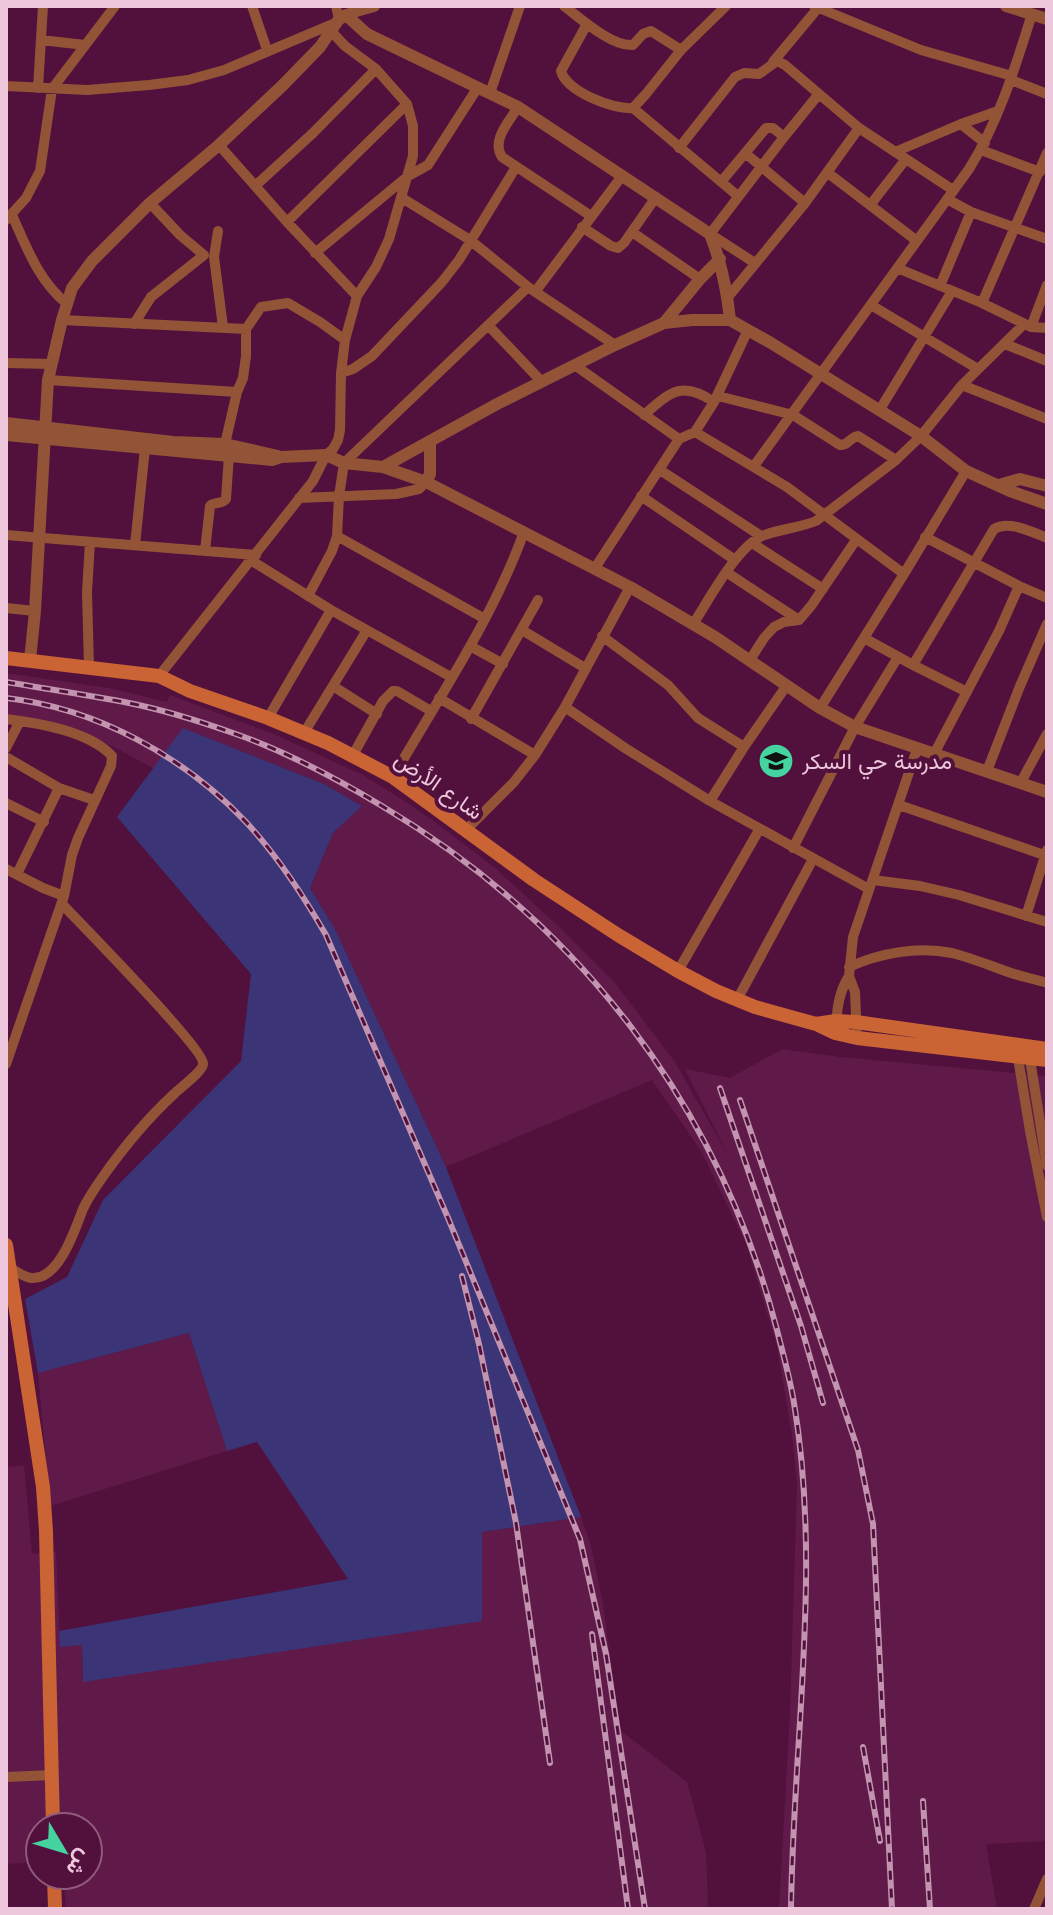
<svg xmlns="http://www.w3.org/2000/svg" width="1053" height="1915" font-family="Jost,Vazirmatn,sans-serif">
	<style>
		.built { fill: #601a49 }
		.green { fill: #3b3476 }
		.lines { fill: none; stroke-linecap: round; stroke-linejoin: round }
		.minor { stroke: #935337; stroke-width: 10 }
		.tertiary { stroke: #935337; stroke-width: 12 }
		.secondary { stroke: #ca6434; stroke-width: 14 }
		.rail-casing { stroke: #c294af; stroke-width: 6 }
		.rail { stroke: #51113c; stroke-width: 3; stroke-dasharray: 9; stroke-linecap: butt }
		.labels { text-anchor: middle; stroke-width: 8; stroke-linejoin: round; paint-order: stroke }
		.poi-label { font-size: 22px; fill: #eec7dc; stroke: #51113c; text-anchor: start }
		.street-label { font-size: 22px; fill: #eec7dc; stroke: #51113c }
	</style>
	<rect width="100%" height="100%" fill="#51113c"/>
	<!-- built -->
	<path class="built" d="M6,673l109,16 52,13 3,-7 106,40 87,40 34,21 38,26 59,45 62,57 59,59 60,79 53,93 -43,-86 45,9 52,-29 58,8 207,19v765l-61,3 11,65h-218l11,-198 7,-228 -5,-48 -15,-89 -30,-100 -46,-95 -49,-71 -206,87 -111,-238 -25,-41 23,-55 29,-27 -38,-22 -140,-55 -30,40 -34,-19 -39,-18 -75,-15z
		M189,1333l38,118 -177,55 -12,-133z
		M24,1465l8,89 24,-2 4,94 22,-1 1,36 399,-149 99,-15 10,29 12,58 17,126 67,52 19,70 2,57h-642l-3,-34h25v-48h-48v35l-34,2v-397z"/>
	<!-- green -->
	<path class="green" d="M183,728l141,56 38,22 -29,27 -23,55 25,41 111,238 135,350 -99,15v89l-399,61 -1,-37 -22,2 -1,-16 289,-52 -91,-137 -30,9 -38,-118 -151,40 -13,-74 42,-22 36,-77 138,-139 10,-87 -134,-157z"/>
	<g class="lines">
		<!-- minor -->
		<path class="minor" d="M252,6l15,44
			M336,6l3,13
			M564,6c16,12 48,41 69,39l10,-11 8,-3 30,19
			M814,6l107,44 91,26
			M587,24l-26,47c5,20 52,39 72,37l105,88
			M41,40l44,5
			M773,62l45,-54
			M1011,80l36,14
			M6,86l81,4 62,-5 39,-5 36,-10 111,-47
			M38,88l5,-82
			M490,93l30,-87
			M518,107c-9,15 -27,33 -16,50l89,59
			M633,108l13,-14 35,-44 45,-44
			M961,124l24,19
			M219,145l68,77 70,74
			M679,148l56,-71 9,-4 15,1 18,-13 8,4 74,63 94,62
			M981,150l59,22
			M895,152l66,-28 37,-13
			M745,153l60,50
			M828,173l89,68
			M721,182l45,-54h7l11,9
			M255,186l58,-53 63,-64
			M402,198l68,42 58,47 87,58
			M947,199l24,13 76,27
			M871,204l35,-45
			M12,215c15,33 26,65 55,89
			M6,220l20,-22 14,-27 12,-82 63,-83
			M287,222l120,-118
			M582,227l29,19 7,2 6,-5 32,-46
			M218,231l-4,26 9,70
			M632,232l68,47
			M315,253l93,-77 20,-11 50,-78
			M755,263l-45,-29 74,-97 34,-42
			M897,268l85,35 49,24 16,1
			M940,286l31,-74
			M535,292l87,-116
			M728,297l77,-94 54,-75
			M982,303l65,-150
			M871,305l107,64
			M62,320l184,9
			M134,324l17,-27 53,-42 -24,-20 -30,-32
			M489,326l53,56
			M1031,327l16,-42
			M1005,344l42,17
			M6,363l46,1
			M576,366l103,73
			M341,373l12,-4 19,-13 70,-74 17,-22 57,-93
			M48,380l189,12
			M962,385l85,34
			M718,396l75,19 47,30c8,1 10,-8 18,-9l38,24
			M879,411l73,-120
			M644,415c26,-23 38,-35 70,-13
			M695,432l92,55 117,87
			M225,444l12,-52 6,-14 3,-22v-27l15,-22 27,-4 32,19 25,18
			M754,466l215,-297c30,-48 46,-101 63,-155
			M660,470l101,66
			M641,496l94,64
			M299,498l97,-4 23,-5 7,-7
			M6,535l250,20
			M337,536l148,83
			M925,537l94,49 28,12
			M752,543l71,46
			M135,545l10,-97
			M205,551l5,-45c4,-5 12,-1 16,-7l3,-44
			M252,561l79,49 120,67
			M595,568l84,-129 16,-7 19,-30 34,-72
			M726,572l73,48
			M308,596l24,-45 5,-15 2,-40 5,-33 184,-176
			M6,608l29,3
			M693,624c16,-24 43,-76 69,-88 17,-7 37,-8 54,-15l80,-61 25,-24 41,-51 62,-61
			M522,630l63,38
			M602,636l66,49 30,33 46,29
			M864,638l49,27 54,27
			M470,646l33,18
			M750,660l14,-22 10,-11 10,-5 15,-2 12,-14 45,-66
			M913,665l81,-136c15,-9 38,3 53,9
			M89,668l-2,-76 3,-50
			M159,676l154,-195 13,-26 7,-6 5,-9 2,-10 1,-57 4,-33 12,-44 19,-29 13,-28 24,-83v-30l-6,-22 -31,-35 -31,-23 -14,-15
			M333,686l44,28
			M439,698l96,57
			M565,707l60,41 85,53 159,88
			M820,708l84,-134 62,-103
			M268,718l63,-108
			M6,719c32,4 83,12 106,37l-1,10 -33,72 -6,17 -8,41
			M471,719l67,-119
			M304,733l63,-103
			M6,748l14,-27
			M934,754l65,-123 20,-45
			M353,755l30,-54 10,-10h4l34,20
			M6,757l53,31 35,12
			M987,771l33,-85 27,-62
			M393,777c46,-80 99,-157 131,-245
			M1021,782l26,-48
			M710,801l34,-54 43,-62
			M6,803l38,19
			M899,805l148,51
			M466,830l48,-48 21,-27 30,-48 65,-120
			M793,848l62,-121 43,-70
			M6,869l37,19 21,8 -58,168
			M17,874l42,-86
			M873,880l47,6 39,9 88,27
			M1026,916l21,-66
			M849,967c31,-14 69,-21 103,-14 20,5 39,13 59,20 12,4 24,6 36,10
			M678,971l81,-141
			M737,1000l76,-141
			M836,1027c1,-19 3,-35 13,-51
			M857,1038l-2,-46 -6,-16 4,-39 64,-188
			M1017,1052l13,79 17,86
			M1029,1053l18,113
			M9,1267c7,4 14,10 22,11 28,3 44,-49 52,-69 5,-11 12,-21 19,-31 21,-30 46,-60 72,-84 6,-6 29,-23 29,-30 2,-14 -124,-142 -141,-160
			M6,1777l47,-2
			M1034,1909l13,-30"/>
		<!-- tertiary -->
		<path class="tertiary" d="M1006,6l41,13
			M346,15l21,19 151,73 192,127c11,28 17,56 20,86
			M664,323l36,-44 20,-20
			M6,423l167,19 52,2 53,12
			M6,435l266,25 9,-3 45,-2 18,8 39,4 43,15 204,105 85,50 105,71 35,19 192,65
			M383,467l114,-63 118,-59 49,-22 28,-3h38l41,23 150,93 45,35 44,20 37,13
			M426,482l4,-8v-33
			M999,485l21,-6 27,7
			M30,660l5,-49 13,-231 14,-60 10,-32 20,-27 58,-58 69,-58 63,-59 38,-39 19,-28 17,-8 18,-5"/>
		<!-- secondary -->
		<path class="secondary" d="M6,658l153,18 31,15 78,27 60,25 65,34 141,103 84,55 60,36 38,20 39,16 61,17 19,9 22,5 190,22
			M816,1024l20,-3 20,1 191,27
			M6,1245l37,242 3,44 7,296
			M54,1875l1,34"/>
		<defs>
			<path id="rail" d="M6,682c41,7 82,13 123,21 35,7 70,18 104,30 52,18 101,44 149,73 198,118 337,300 395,524 6,24 13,48 17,73 28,167 -1,337 -3,506
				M6,698c90,10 177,58 239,123 32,34 58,74 81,114l122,283 132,321 26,115 39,255
				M720,1088l81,238 22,77
				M740,1100l118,350 15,74 19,385
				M462,1276l17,68 37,179 34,240
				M592,1634l36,275
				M863,1747l17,94
				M923,1801l7,108"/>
		</defs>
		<!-- rail casing -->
		<use href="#rail" class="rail-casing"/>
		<!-- rail -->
		<use href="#rail" class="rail"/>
	</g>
	<!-- icons -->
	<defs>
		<symbol id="school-disc" viewBox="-11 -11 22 22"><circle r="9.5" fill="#45d49f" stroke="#51113c"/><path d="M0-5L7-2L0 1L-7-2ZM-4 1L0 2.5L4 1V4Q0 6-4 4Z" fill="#111"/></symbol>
	</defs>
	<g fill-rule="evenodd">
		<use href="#school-disc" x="756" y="741" width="40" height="40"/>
	</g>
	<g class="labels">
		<!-- poi labels -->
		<g class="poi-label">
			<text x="802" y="769">مدرسة حي السكر</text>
		</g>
		<!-- street labels -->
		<g class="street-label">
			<text transform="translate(439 785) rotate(35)" y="8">شارع الأرض</text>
		</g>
	</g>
	<!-- border -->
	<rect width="1053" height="1915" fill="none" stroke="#eec7dc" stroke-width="16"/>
	<!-- north arrow -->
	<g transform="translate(64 1851) rotate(128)"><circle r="38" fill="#51113c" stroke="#905a7c" stroke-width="2"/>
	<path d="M0-6L14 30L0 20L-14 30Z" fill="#45d49f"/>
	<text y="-12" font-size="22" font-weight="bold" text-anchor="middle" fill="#eec7dc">ش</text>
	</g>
</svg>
